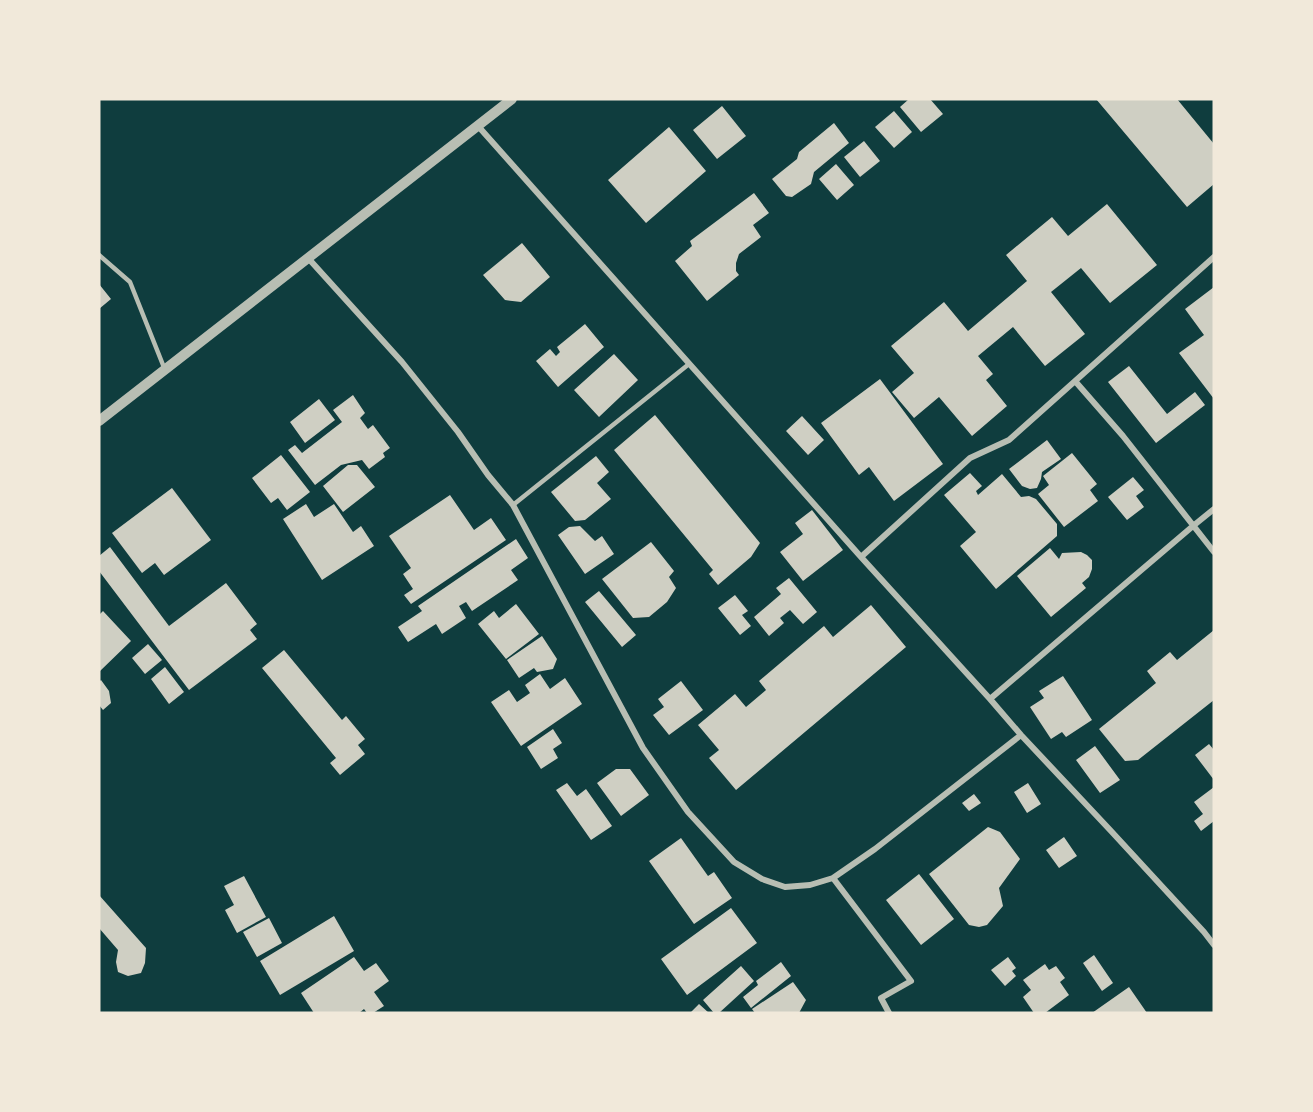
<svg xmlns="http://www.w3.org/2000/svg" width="1313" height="1112" font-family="Overpass,sans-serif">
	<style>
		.building { fill: #cfcfc3 }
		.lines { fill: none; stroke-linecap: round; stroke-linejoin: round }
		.service { stroke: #b8beb3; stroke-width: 4.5 }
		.minor { stroke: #b8beb3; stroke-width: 6 }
		.tertiary { stroke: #b8beb3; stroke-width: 10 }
	</style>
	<rect width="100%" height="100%" fill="#0f3d3e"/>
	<!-- building -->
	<path class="building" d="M909,99h21l13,15 -22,18 -21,-25z
		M1096,99h81l37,45v40l-27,23z
		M722,106l24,30 -29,23 -24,-29z
		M894,111l18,21 -18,16 -19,-21z
		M834,123l15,20 -35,29 -3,12 -19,13 -6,-1 -14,-17 25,-20 2,-7z
		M669,127l37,44 -60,52 -38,-43z
		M864,141l16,20 -20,16 -16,-20z
		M836,164l18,21 -17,15 -18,-21z
		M754,193l15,20 -16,12 8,12 -22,17 -3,9v8l3,4 -32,26 -32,-40 17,-15 -2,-5z
		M1107,204l50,61 -47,38 -29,-35 -30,24 34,42 -40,32 -32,-39 -35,29 15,18 -7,6 21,26 -35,30 -33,-39 -25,21 -22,-26 22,-19 -23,-27 53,-44 24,29 59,-50 -21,-26 46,-38 16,19z
		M522,243l28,34 -29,25 -16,-2 -22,-25z
		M99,284l12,15 -12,10z
		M1214,287v112l-35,-46 25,-18 -19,-26z
		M585,324l19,23 -46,40 -22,-26 14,-12 6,7 4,-4 -3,-5z
		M614,354l24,26 -39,37 -25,-27z
		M1129,366l38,48 28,-22 10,13 -49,38 -48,-61z
		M880,379l63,85 -49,37 -25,-34 -10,8 -38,-52z
		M353,395l12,18 -5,5 8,11 5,-4 17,23 -7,5 2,4 -16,12 -7,-9 -21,5 -26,20 -27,-35 7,-5 7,8 40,-31 -9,-12z
		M319,399l16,21 -30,23 -15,-21z
		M655,415l105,128 -9,14 -33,28 -9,-11 4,-4 -99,-120z
		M802,416l22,24 -16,15 -22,-24z
		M1047,440l14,19 -19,13 -1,7 -4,9 -7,1 -8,-3 -13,-17z
		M1072,453l25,31 -7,6 8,11 -34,26 -26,-33 11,-9 -6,-9z
		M281,455l29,37 -23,18 -9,-12 -7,5 -19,-25z
		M596,456l13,16 -12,11 14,16 -26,21 -10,1 -24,-29z
		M348,465h9l18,22 -32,25 -20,-26z
		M970,473l12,13 -6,5 2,4 24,-21 19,23 8,-1 7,3 21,25v12l-61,53 -36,-43 16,-14 -32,-37z
		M1133,477l11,13 -8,6 8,11 -17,13 -19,-23z
		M172,488l39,52 -47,35 -9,-12 -13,10 -30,-40z
		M450,495l24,35 17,-12 15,22 -95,64 -7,-9 9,-6 -10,-15 8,-6 -22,-32z
		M306,504l8,13 20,-13 19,28 8,-6 13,20 -52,34 -39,-61z
		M812,510l31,40 -40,31 -23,-29 23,-18 -8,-11z
		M580,526l15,15 7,-5 12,18 -29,20 -27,-39 11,-8z
		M516,539l12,19 -17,12 7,10 -46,31 -6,-9 -7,4 7,12 -24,16 -6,-10 -28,18 -10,-15 24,-16 -4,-5z
		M651,542l23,29 -5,6 7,11 -9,14 -18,15 -16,1 -31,-39z
		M110,547l59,79 57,-43 31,41 -7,6 7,9 -68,51 -90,-119v-15z
		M1050,548l9,11 3,-6 19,-1 6,3 5,5v9l-3,8 -7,6 4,5 -35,29 -34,-41z
		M789,578l28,34 -14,12 -13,-14 -10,8 4,5 -15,13 -15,-19 27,-23 -5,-6z
		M599,591l37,44 -14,12 -37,-45z
		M735,595l13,16 -6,4 9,11 -11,9 -22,-27z
		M516,604l23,30 -33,25 -28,-35 16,-13 5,7z
		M871,605l35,42 -170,143 -27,-32 10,-8 -21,-25 37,-31 11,13 20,-17 -7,-9 65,-55 9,11z
		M103,611l28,30 -32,31v-57z
		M1214,630v70l-76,60 -13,1 -26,-32 57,-46 -9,-12 23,-19 7,8z
		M542,636l15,23 -4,10 -16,3 -3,-4 -15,10 -12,-18z
		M148,644l14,16 -17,14 -13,-16z
		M284,650l58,70 4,-4 19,23 -7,6 7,9 -25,21 -10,-12 6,-5 -74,-90z
		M165,667l19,25 -15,12 -18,-25z
		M540,674l10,15 15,-11 17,26 -61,42 -30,-44 18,-12 8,12 13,-9 -5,-8z
		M1063,676l29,44 -26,17 -4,-5 -11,7 -21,-32 14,-9 -5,-7z
		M101,680l8,11 2,12 -8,7 -4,-5v-23z
		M681,681l22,29 -34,25 -16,-20 11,-8 -6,-8z
		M553,729l9,14 -9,6 5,9 -17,11 -14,-22z
		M1209,744l5,6v30l-19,-25z
		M1095,746l25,34 -20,13 -24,-33z
		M616,769h14l19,26 -28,21 -24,-33z
		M567,783l10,13 9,-7 26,37 -21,14 -35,-50z
		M1028,783l13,21 -14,9 -13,-21z
		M1214,787v34l-13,10 -7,-10 9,-7 -9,-12z
		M974,794l7,9 -12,8 -7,-8z
		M988,827l12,5 20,27 -21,29 4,18 -16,19 -8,2 -10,-2 -40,-51z
		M1064,837l13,19 -18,12 -13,-18z
		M681,838l27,38 6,-4 18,26 -38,26 -45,-63z
		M919,874l35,45 -33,26 -35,-45z
		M244,876l22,41 -29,16 -12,-23 9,-5 -10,-19z
		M99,895l47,53 -1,15 -4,10 -13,3 -10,-4 -2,-10 2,-12 -19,-22z
		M731,908l26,35 -70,52 -26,-36z
		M334,916l20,35 -74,44 -20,-34z
		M269,918l13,25 -25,14 -14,-25z
		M1094,955l19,28 -11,8 -19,-28z
		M354,957l10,14 12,-8 13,18 -15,11 10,14 -11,7h-6l-3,-4 -5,4h-45l-13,-20z
		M1008,957l8,11 -4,3 4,5 -11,10 -14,-16z
		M781,962l10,14 -40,32 -8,-11 15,-12 -2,-4z
		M1045,964l4,6 7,-4 9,12 -5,4 9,13 -24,18h-11l-11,-16 8,-7 -8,-10z
		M741,966l13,15 -35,32h-5l-11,-13z
		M793,982l13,18 -7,13h-44l-3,-4z
		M1129,987l18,26h-55z
		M699,1004l10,9h-19z"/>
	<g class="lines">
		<!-- service -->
		<path class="service" d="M99,255l31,27 35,88
			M513,505l176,-141"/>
		<!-- minor -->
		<path class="minor" d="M478,126l383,431 129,142 31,36 90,96 93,101 10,13
			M308,258l94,104 56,70 30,43 25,30 130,243 45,64 46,50 28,17 23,8 25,-2 23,-7 42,-29 146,-114
			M1075,381l48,55 91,116
			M861,557l109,-99 39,-18 205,-183
			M990,699l203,-173 21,-17
			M833,878l78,103 -30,17 8,15"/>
		<!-- tertiary -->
		<path class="tertiary" d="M99,421l413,-322"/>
	</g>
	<!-- border -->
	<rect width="1313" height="1112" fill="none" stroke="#f1e9da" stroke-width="201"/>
</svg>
